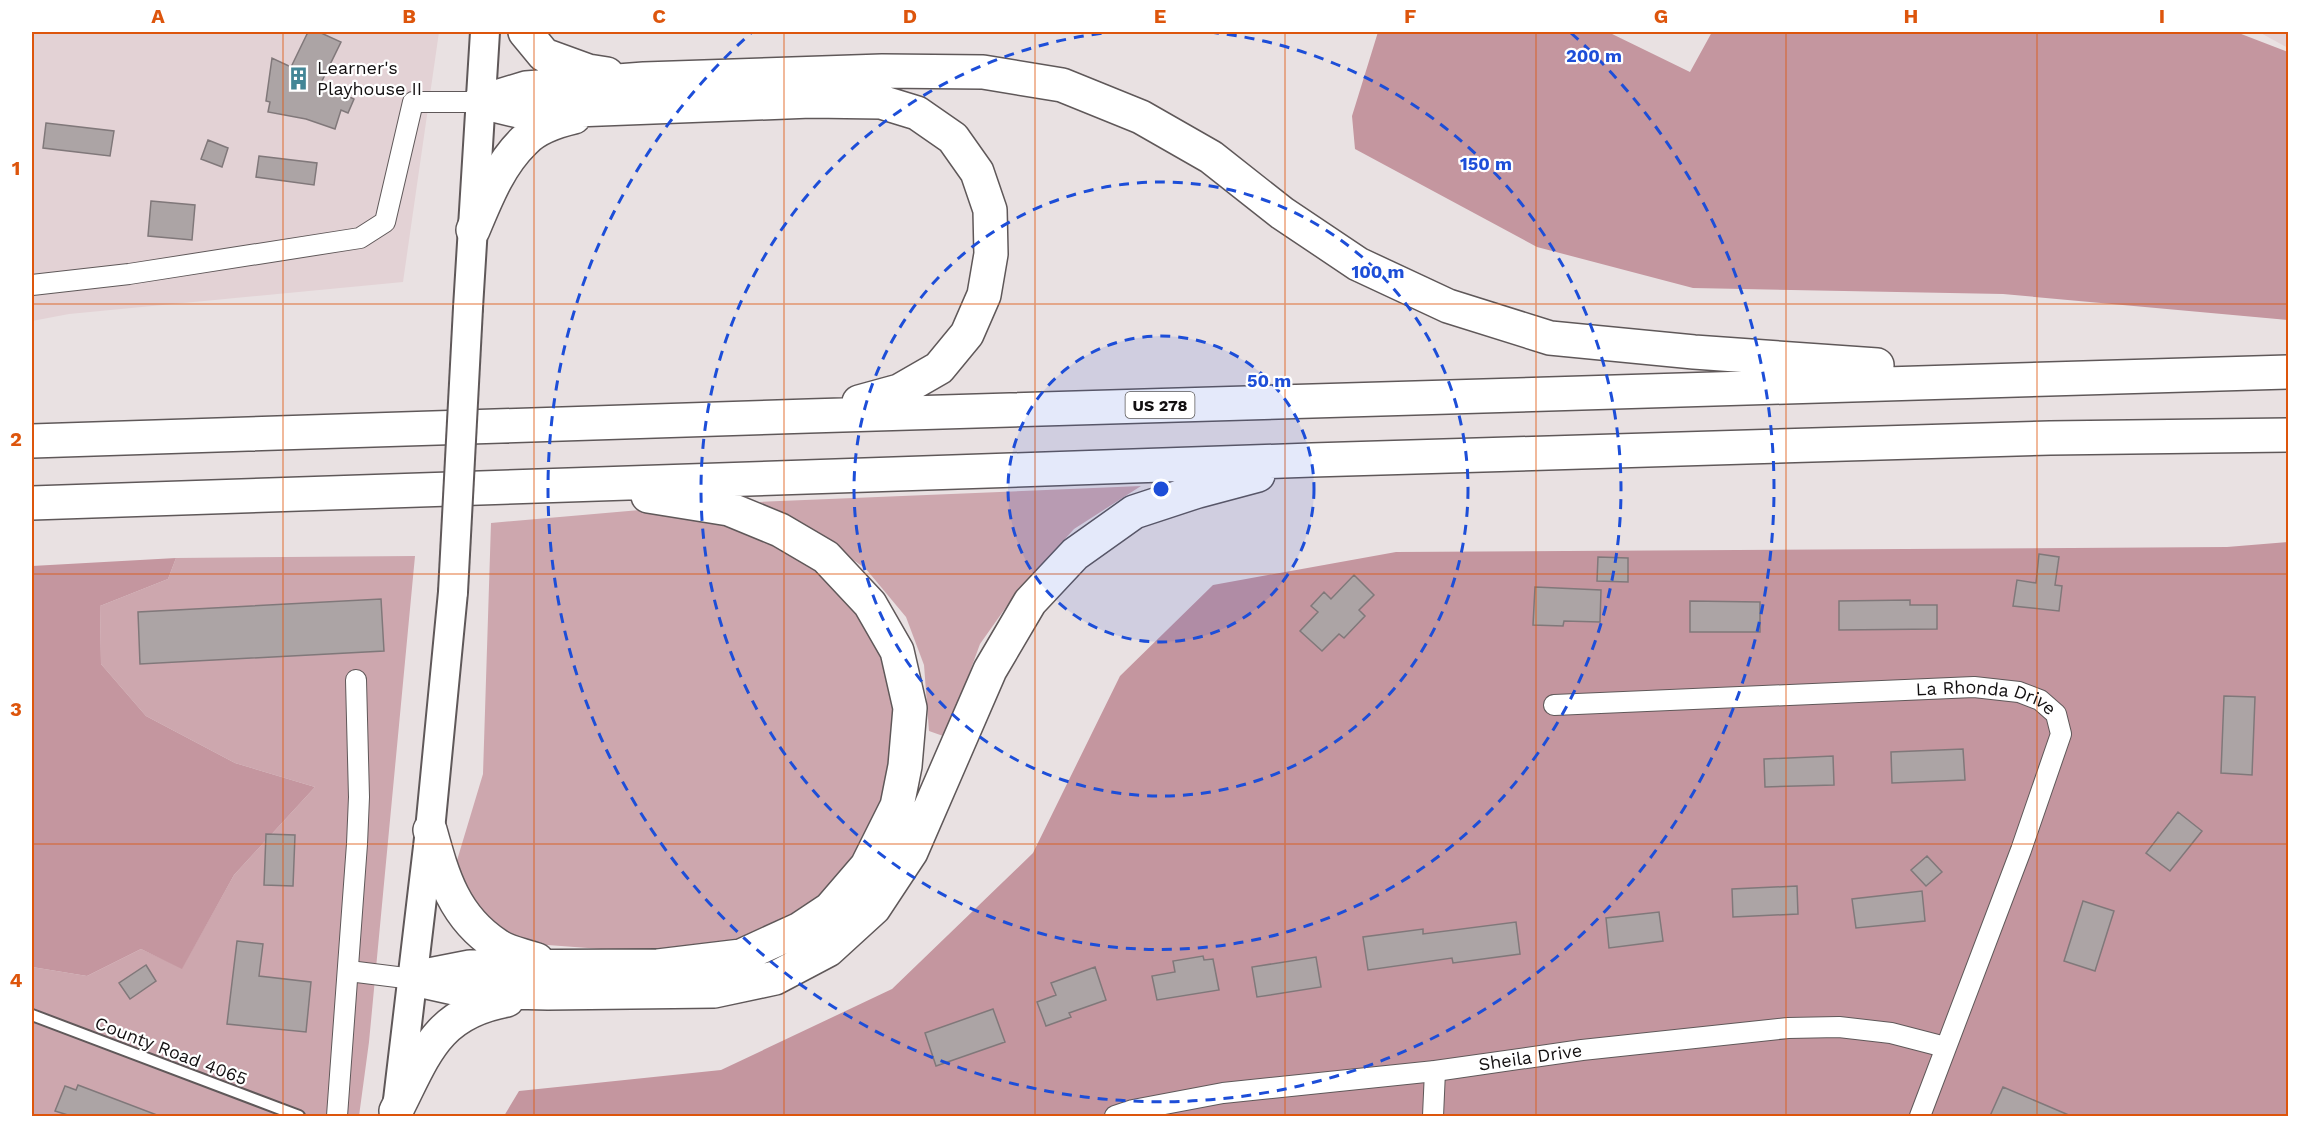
<svg xmlns="http://www.w3.org/2000/svg" width="2320" height="1148" font-family="'Work Sans',sans-serif">
	<style>
		.built { fill: #e3d2d5 }
		.green { fill: #cda7ae }
		.forest { fill: #c4969f }
		.building { fill: #aca4a5; stroke: #80787a; stroke-width: 1.5 }
		.lines { fill: none; stroke-linecap: round; stroke-linejoin: round }
		.service-casing { stroke: #5f5859; stroke-width: 14 }
		.minor-casing { stroke: #5f5859; stroke-width: 22 }
		.secondary-casing { stroke: #5f5859; stroke-width: 32 }
		.motorway-casing { stroke: #5f5859; stroke-width: 36 }
		.service { stroke: #fff; stroke-width: 10 }
		.minor { stroke: #fff; stroke-width: 20 }
		.secondary { stroke: #fff; stroke-width: 28 }
		.motorway { stroke: #fff; stroke-width: 33 }
		.secondary-bridge-casing { stroke: #5f5859; stroke-width: 32; stroke-linecap: butt }
		.secondary-bridge { stroke: #fff; stroke-width: 28 }
		.grid { fill: none; stroke: #dd550c; stroke-width: 1.5; stroke-opacity: 0.55 }
		.ring { fill: none; stroke: #1d4ed8; stroke-width: 3; stroke-dasharray: 10 8 }
		.labels { text-anchor: middle; stroke-width: 4.5; stroke-linejoin: round; paint-order: stroke }
		.shield { fill: #fff; stroke: #5a5858; stroke-width: 1.5 }
		.shield-label { font-size: 16px; font-weight: bold; fill: #131011 }
		.poi-label { font-size: 18px; fill: #131011; stroke: #fff; text-anchor: start }
		.street-label { font-size: 18px; fill: #131011; stroke: #fff }
		.centre { fill: #1d4ed8; stroke: #fff; stroke-width: 3 }
		.ring-label { font-size: 18px; text-anchor: middle; font-weight: bold; fill: #1d4ed8; stroke: #fff; stroke-width: 4.5; stroke-linejoin: round; paint-order: stroke }
		.neatline { fill: none; stroke: #dd550c; stroke-width: 2 }
		.grid-label { font-size: 20px; text-anchor: middle; font-weight: bold; fill: #dd550c }
	</style>
	<rect width="100%" height="100%" fill="#e9e1e2"/>
	<!-- built -->
	<path class="built" d="M32,32h407l-36,250 -334,32 -37,7z
		M2259,32h29v16z"/>
	<!-- green -->
	<path class="green" d="M1141,486l-67,43 -58,64 -36,51 -34,93 -17,-6 -5,-66 -18,-48 -40,-48 -48,-34 -59,-33z
		M640,510l106,18 74,37 55,66 18,52 5,70 -23,73 -39,56 -59,49 -109,23 -147,-11 -32,-21 -34,-55 28,-93 8,-251z
		M415,556l-46,486 -10,74h-327v-149l55,9 54,-27 41,19 52,-93 81,-88 -80,-24 -89,-47 -45,-52 -1,-58 68,-27 8,-21z"/>
	<!-- forest -->
	<path class="forest" d="M1378,32h230l82,40 22,-40h524l52,20v268l-285,-26 -310,-6 -156,-41 -182,-98 -3,-33z
		M2288,542v574h-1784l15,-25 202,-21 171,-81 141,-136 87,-177 93,-91 183,-33 831,-5z
		M176,558l-8,21 -68,27 1,58 45,52 89,47 80,24 -81,88 -52,94 -41,-20 -54,27 -55,-9v-401z"/>
	<!-- building -->
	<path class="building" d="M308,32h11l22,10 -20,41 33,16 -6,14 -7,-3 -6,19 -29,-10 -38,-7 2,-10 -4,-1 6,-43 19,9z
		M46,123l68,8 -4,25 -67,-8z
		M208,140l20,8 -6,19 -21,-8z
		M259,156l58,7 -3,22 -58,-8z
		M151,201l44,4 -3,35 -44,-4z
		M2039,554l20,3 -4,28 7,1 -3,25 -46,-5 4,-26 19,3z
		M1598,557l30,1v24l-31,-1z
		M1354,575l20,20 -15,15 6,6 -21,22 -5,-4 -17,17 -22,-20 18,-19 -7,-6 13,-14 7,7z
		M1535,587l66,3 -1,32 -36,-1 -1,5 -30,-1z
		M381,599l3,52 -244,13 -2,-52z
		M1910,600v5h27v24l-98,1v-29z
		M1690,601l70,1v30h-70z
		M2224,696l31,1 -3,78 -31,-2z
		M1963,749l2,31 -73,3 -1,-31z
		M1833,756l1,29 -69,2 -1,-28z
		M2178,812l24,19 -32,40 -24,-18z
		M266,834l29,1 -2,51 -29,-1z
		M1927,856l15,16 -16,14 -15,-16z
		M1797,886l1,28 -65,3 -1,-28z
		M1922,891l3,30 -69,7 -4,-29z
		M2083,901l31,10 -19,60 -31,-10z
		M1659,912l4,29 -54,7 -3,-30z
		M1516,922l4,32 -67,9 -1,-5 -84,12 -5,-33 60,-8v5z
		M237,941l26,3 -4,32 52,6 -5,50 -79,-8z
		M1203,956l1,4 9,-1 6,31 -62,10 -5,-24 23,-4 -2,-11z
		M1316,957l5,30 -64,10 -5,-30z
		M146,965l10,16 -26,18 -11,-16z
		M1095,967l11,33 -37,13 2,4 -25,9 -9,-24 19,-7 -5,-12z
		M993,1009l12,33 -69,24 -11,-33z
		M78,1085l79,30v1h-86l-16,-5 10,-25 11,4z
		M2003,1087l68,29h-81z"/>
	<g class="lines">
		<defs>
			<path id="service" d="M32,1015l267,101"/>
			<g id="minor">
				<path d="M32,285l97,-11 231,-36 25,-16 28,-120h67"/>
				<path id="s1" d="M1554,705l420,-18 45,5 21,8 16,14 5,20 -40,116 -101,266"/>
				<path d="M349,971l64,8"/>
				<path d="M337,1116l20,-272 2,-47 -3,-117"/>
				<path id="s2" d="M1115,1116l18,-6 90,-17 212,-22 147,-21 206,-22 51,-1 52,6 54,14"/>
				<path d="M1433,1116l2,-45"/>
			</g>
			<path id="secondary" d="M468,308l17,-276
				M398,1100l32,-270 23,-238"/>
			<path id="motorway" d="M525,32l19,23 44,16 19,3
				M480,102l46,-14 118,-9 238,-8 101,1 79,13 79,32 70,40 71,56 76,51 90,42 102,32 144,14 183,13
				M485,103l38,9 288,-11 70,1 36,11 36,25 24,34 13,38 1,44 -7,41 -17,39 -28,34 -40,23 -40,11
				M473,230c13,-31 26,-65 51,-89 12,-13 33,-20 50,-24
				M32,441l777,-25 1479,-44
				M32,503l1280,-43 738,-22 238,-3
				M430,830c13,47 24,87 67,115 10,8 27,10 40,15
				M424,976l46,-9 188,-1 83,-10 59,-27 30,-20 37,-43 30,-60 8,-40 5,-58 -13,-57 -27,-47 -44,-47 -46,-27 -51,-21 -81,-13
				M413,979l54,12 81,2 166,-2 61,-13 53,-28 46,-42 37,-56 79,-182 40,-68 45,-48 59,-42 64,-21 60,-16
				M396,1111c29,-57 40,-98 111,-111"/>
		</defs>
		<!-- service casing -->
		<use href="#service" class="service-casing"/>
		<!-- minor casing -->
		<use href="#minor" class="minor-casing"/>
		<!-- secondary casing -->
		<use href="#secondary" class="secondary-casing"/>
		<!-- motorway casing -->
		<use href="#motorway" class="motorway-casing"/>
		<!-- service -->
		<use href="#service" class="service"/>
		<!-- minor -->
		<use href="#minor" class="minor"/>
		<!-- secondary -->
		<use href="#secondary" class="secondary"/>
		<!-- motorway -->
		<use href="#motorway" class="motorway"/>
		<defs>
			<path id="secondary-bridge" d="M453,592l15,-284"/>
		</defs>
		<!-- secondary-bridge casing -->
		<use href="#secondary-bridge" class="secondary-bridge-casing"/>
		<!-- secondary-bridge -->
		<use href="#secondary-bridge" class="secondary-bridge"/>
	</g>
	<!-- grid -->
	<path class="grid" d="M283,32v1084M534,32v1084M784,32v1084M1035,32v1084M1285,32v1084M1536,32v1084M1786,32v1084M2037,32v1084M32,304h2256M32,574h2256M32,844h2256"/>
	<!-- distance rings -->
	<circle cx="1161" cy="489" r="153" fill="#1d4ed8" fill-opacity=".12"/>
	<g class="ring">
		<circle cx="1161" cy="489" r="153"/>
		<circle cx="1161" cy="489" r="307"/>
		<path d="M1209 32A460 460 0 1 1 1113 32"/>
		<path d="M1571 33A613 613 0 1 1 751 33"/>
	</g>
	<!-- icons -->
	<defs>
		<symbol id="building-bare" viewBox="-9 -9 18 18"><path d="M-4-6H4V6H1V3H-1V6H-4ZM-2.5-4.3h1.7v1.8h-1.7ZM.8-4.3h1.7v1.8H.8ZM-2.5-1h1.7V.8h-1.7ZM.8-1h1.7V.8H.8Z" fill="#438696" stroke="#fff" stroke-width="2.5" paint-order="stroke"/></symbol>
	</defs>
	<g fill-rule="evenodd">
		<use href="#building-bare" x="282" y="62" width="33" height="33"/>
	</g>
	<g class="labels">
		<!-- shield labels -->
		<rect class="shield" x="1125.5" y="392" width="69" height="26" rx="4.5"/>
		<g class="shield-label">
			<text x="1160" y="411">US 278</text>
		</g>
		<!-- poi labels -->
		<g class="poi-label">
			<text x="317" y="74">Learner's<tspan x="317" dy="21">Playhouse II</tspan></text>
		</g>
		<!-- street labels -->
		<g class="street-label">
			<text dy="6" stroke="none"><textPath href="#s1" startOffset="434">La Rhonda Drive</textPath></text>
			<text transform="translate(171 1051) rotate(21)" y="6">County Road 4065</text>
			<text dy="6" stroke="none"><textPath href="#s2" startOffset="420">Sheila Drive</textPath></text>
		</g>
	</g>
	<circle cx="1161" cy="489" r="9" class="centre"/>
	<g class="ring-label">
		<text x="1594" y="62">200 m</text>
		<text x="1486" y="170">150 m</text>
		<text x="1378" y="278">100 m</text>
		<text x="1269" y="387">50 m</text>
	</g>
	<!-- border -->
	<rect width="2320" height="1148" fill="none" stroke="#ffffff" stroke-width="66"/>
	<rect x="33" y="33" width="2254" height="1082" class="neatline"/>
	<g class="grid-label">
		<text x="158" y="23">A</text>
		<text x="409" y="23">B</text>
		<text x="659" y="23">C</text>
		<text x="910" y="23">D</text>
		<text x="1160" y="23">E</text>
		<text x="1410" y="23">F</text>
		<text x="1661" y="23">G</text>
		<text x="1911" y="23">H</text>
		<text x="2162" y="23">I</text>
		<text x="16" y="175">1</text>
		<text x="16" y="446">2</text>
		<text x="16" y="716">3</text>
		<text x="16" y="987">4</text>
	</g>
</svg>
